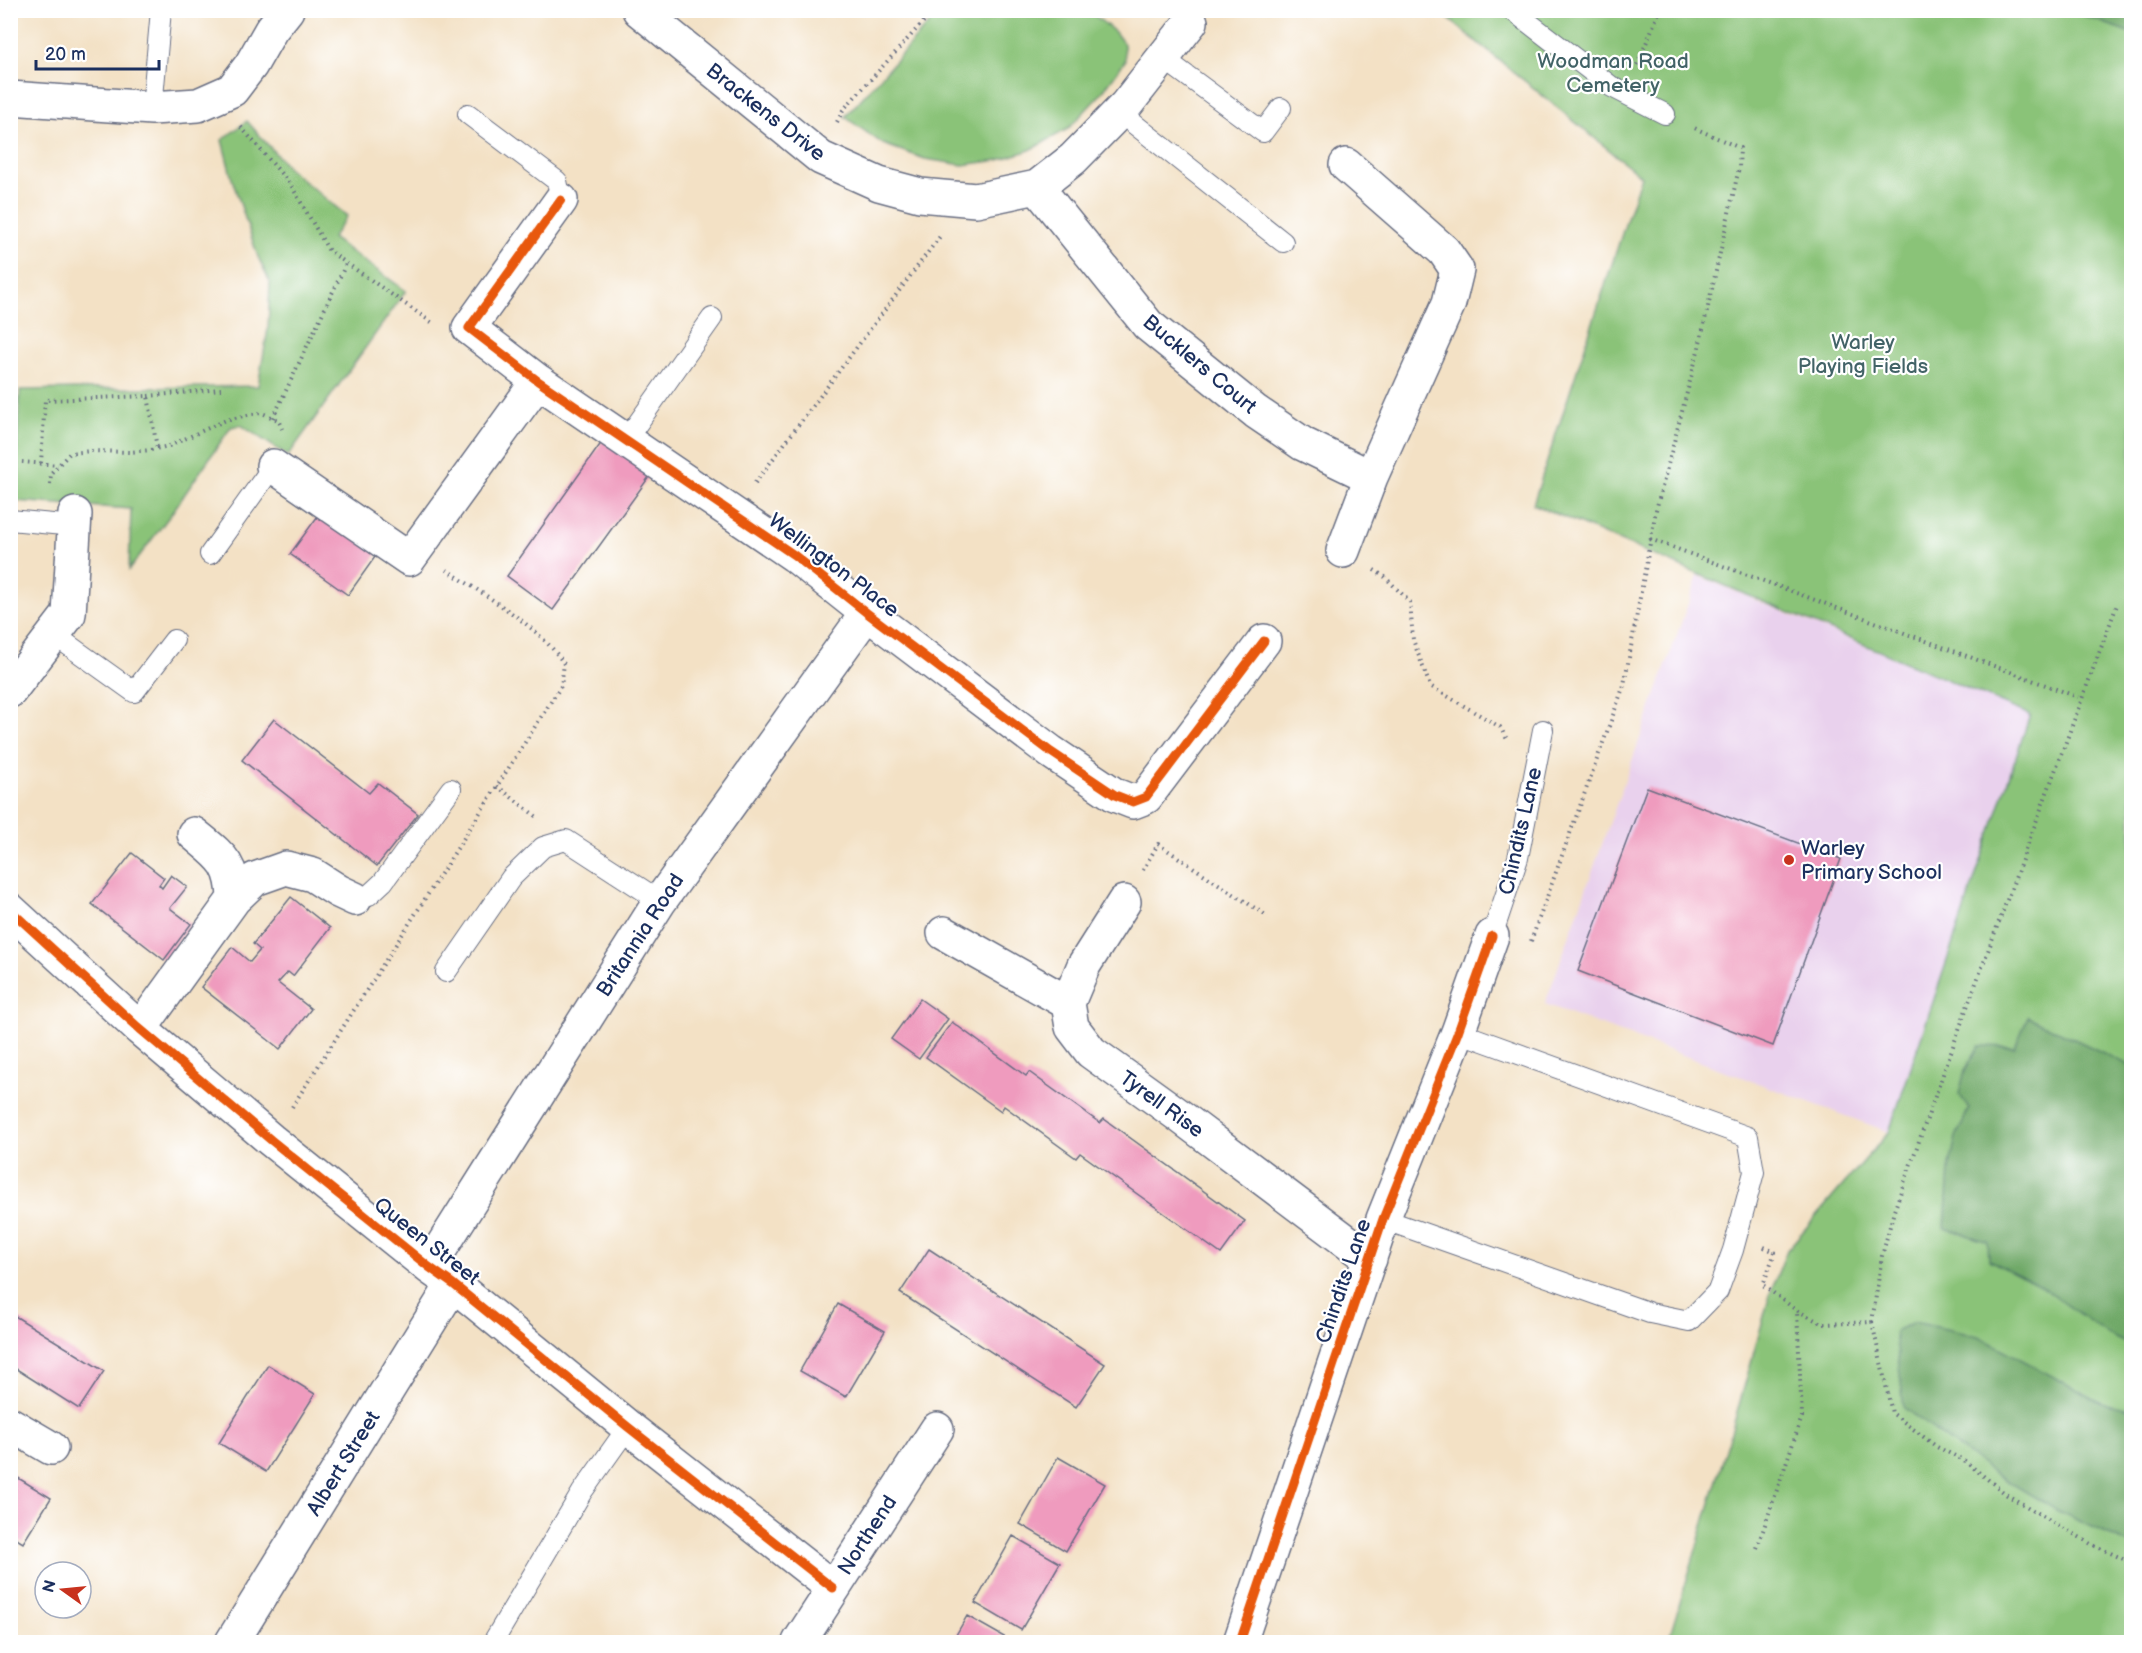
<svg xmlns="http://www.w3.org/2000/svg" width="2142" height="1653" font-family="'Balsamiq Sans',sans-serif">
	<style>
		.built { fill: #e9d1ed }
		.green { fill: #8ac378; stroke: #52796b; stroke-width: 1.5 }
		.forest { fill: #6fa968; stroke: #456c63; stroke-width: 1.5 }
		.building { fill: #ef9bbe }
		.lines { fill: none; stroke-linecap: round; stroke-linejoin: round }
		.lane-casing { stroke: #676d82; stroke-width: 22 }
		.street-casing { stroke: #676d82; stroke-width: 36 }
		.path { stroke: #676d82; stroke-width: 4; stroke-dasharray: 1.5 4.5; stroke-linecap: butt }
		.lane { stroke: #fff; stroke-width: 20 }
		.street { stroke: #fff; stroke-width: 33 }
		.cycleway-casing { stroke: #fff; stroke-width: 13 }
		.cycleway { stroke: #e8590c; stroke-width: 9 }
		.poi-dot { fill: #c8321e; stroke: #fff; stroke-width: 2 }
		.labels { text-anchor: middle; stroke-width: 4.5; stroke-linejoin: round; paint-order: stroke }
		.park-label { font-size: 21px; fill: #426367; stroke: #fff }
		.street-label { font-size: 21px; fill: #1b2f5e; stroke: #fff }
		.poi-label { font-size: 21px; fill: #1b2f5e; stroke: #fff; text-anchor: start }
	</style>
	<rect width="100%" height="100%" fill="#fff"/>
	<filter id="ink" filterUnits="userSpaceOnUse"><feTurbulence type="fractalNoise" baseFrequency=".0167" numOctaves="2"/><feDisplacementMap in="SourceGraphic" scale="12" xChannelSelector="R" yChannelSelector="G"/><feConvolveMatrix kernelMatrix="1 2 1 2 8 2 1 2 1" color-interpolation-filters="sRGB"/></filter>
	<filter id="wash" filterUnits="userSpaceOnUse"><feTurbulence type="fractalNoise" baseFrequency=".008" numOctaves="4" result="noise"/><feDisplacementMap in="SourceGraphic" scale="24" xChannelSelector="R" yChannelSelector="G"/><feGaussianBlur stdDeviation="1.35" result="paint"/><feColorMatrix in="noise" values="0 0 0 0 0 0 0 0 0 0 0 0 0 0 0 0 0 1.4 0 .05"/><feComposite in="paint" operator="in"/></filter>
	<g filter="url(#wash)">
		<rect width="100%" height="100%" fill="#f3e1c5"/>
		<!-- built -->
		<path class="built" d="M1698,576l332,139 -141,417 -344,-128z"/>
		<!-- green -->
		<path class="green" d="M2071,10l60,23v1609h-463l64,-212 39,-139 16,-41 102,-118 141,-417 -497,-211 108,-328 -202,-165z
			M940,11h149l26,21 9,12 1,17 -24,33 -33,35 -38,21 -31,10 -36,5 -38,-6 -42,-15 -38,-27z
			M247,121l42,48 58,47 -15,22 74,53 -118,165 -47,-31 -10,2 -60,87 -42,56 2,-61 -117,-8 6,-111 238,-4 10,-57 2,-47 -12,-25 -26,-78 -10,-39z"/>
		<!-- forest -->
		<path class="forest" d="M2071,11h60v22z
			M2028,1017l103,49v280l-23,-12 -68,-48 -51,-26 -1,-18 -43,-14 4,-59 7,-32 13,-29 -10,-14 6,-24 14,-24 36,1z
			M1914,1322l64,14 124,67 29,6v136l-73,-34 -67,-40 -87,-63 -9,-77z"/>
		<g id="blocks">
			<!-- building -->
			<path class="building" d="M609,432l48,34 -104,144 -46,-34z
				M323,509l57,41 -32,45 -58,-41z
				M274,719l95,74 9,-10 40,31 -41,52 -135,-106z
				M1647,787l194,72 -68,187 -195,-75z
				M132,853l32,25 -5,7 3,3 9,-13 16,12 -17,21 21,16 -27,36 -72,-56z
				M291,897l39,31 -37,48 -5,-4 -10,11 33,26 -31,40 -79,-62 31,-40 18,15 10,-12 -7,-6z
				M920,999l28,20 -29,40 -28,-20z
				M952,1022l74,54 3,-4 71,51 4,-4 141,102 -24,33 -141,-101 -4,5 -72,-52 -3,5 -75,-54z
				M929,1249l176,115 -29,43 -176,-114z
				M838,1304l47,27 -39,66 -46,-26z
				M10,1313l94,58 -25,38 -69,-44z
				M268,1365l47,29 -49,78 -47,-29z
				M1058,1457l47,27 -39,67 -46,-27z
				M10,1473l41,25 -28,45 -13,-8z
				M1013,1536l47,27 -39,67 -46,-27z
				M967,1616l46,26h-61z"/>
		</g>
	</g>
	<g filter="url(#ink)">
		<use href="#blocks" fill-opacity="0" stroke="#676d82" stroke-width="1.5"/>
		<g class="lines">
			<defs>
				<path id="lane" d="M1512,10l100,77 53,27
					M1163,58l100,74 18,-24
					M152,108l9,-98
					M1119,112l164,130
					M468,114l89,67 4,19
					M626,440l86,-122
					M10,520l64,6
					M210,554l63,-88
					M53,634l81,58 40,-52
					M355,899l14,-4 14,-13 68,-93
					M1492,936l26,-78 25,-128
					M446,972l65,-94 32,-31 23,-7 94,61
					M1383,1219l267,94 39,8 29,-30 15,-41 21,-78 -6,-35 -290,-105
					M493,1642l89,-150 46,-65"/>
				<path id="street" d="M639,10l182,148 58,26 41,11 56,5 61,-13 36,-28 53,-54 65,-83
					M10,98l142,10 46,-3 34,-15 19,-25 20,-35 16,-20
					M1037,187l111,138 108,87 47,32 68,33
					M561,200l-92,128 69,53 256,174 73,58 184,139 64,43 18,7 13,-5 118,-156
					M273,466l136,93 129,-178
					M1343,551l28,-74 78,-174 8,-33 -13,-19 -98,-86
					M10,691l59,-77 6,-100
					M194,834c26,22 39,28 40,65
					M1124,902l-40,63 -16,38 4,24 19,25 86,62 193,145
					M10,910l130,119 131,111 158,127 24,17 175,143 205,161
					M944,933l124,70
					M140,1029l94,-130 21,-20 31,-11 27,7 25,16 17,8
					M429,1267l231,-366 207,-288
					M10,1424l41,24
					M232,1642l221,-358
					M799,1642l138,-213
					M1240,1642l143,-423 75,-187 34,-96"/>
			</defs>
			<!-- lane casing -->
			<use href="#lane" class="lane-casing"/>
			<!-- street casing -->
			<use href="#street" class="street-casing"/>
			<!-- path -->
			<path class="path" d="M1637,65l23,-55
				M837,122l6,-12 91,-100
				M241,127l50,58 38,66 105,73
				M148,396l73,-7
				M273,418l73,-154
				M10,461l48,4
				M41,463l4,-63 103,-4 9,52
				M755,483l186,-248
				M50,484l1,-11 19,-20 22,-2 38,1 21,-2 18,-4 57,-26 26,-6 10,-1 16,7 4,9
				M1650,539l428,158
				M1374,570l11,7 25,25 3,38 17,46 70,41 8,14
				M497,786l40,31
				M1143,870l15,-26 109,72
				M1531,941l93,-256 32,-175 43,-163 40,-179 1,-20 -48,-21
				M292,1107l269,-421 3,-22c-23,-37 -80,-69 -117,-94
				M1764,1247l11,5 -12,33 33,25 27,14 49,-2 20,91 45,34 28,14 42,34 84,49 41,19
				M1872,1322l10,-66 12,-45 72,-201 151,-405
				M1757,1548l45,-131 -5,-106"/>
			<!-- lane -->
			<use href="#lane" class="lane"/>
			<!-- street -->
			<use href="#street" class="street"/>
			<defs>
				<path id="cycleway" d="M561,200l-92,128 69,53 256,174 73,58 184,139 64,43 18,7 13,-5 118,-156
					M10,910l130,119 131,111 158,127 24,17 175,143 205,161
					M1240,1642l143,-423 75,-187 34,-96"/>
			</defs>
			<!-- cycleway casing -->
			<use href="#cycleway" class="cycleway-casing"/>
			<!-- cycleway -->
			<use href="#cycleway" class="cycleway"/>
		</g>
	</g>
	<!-- markers -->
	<circle class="poi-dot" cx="1789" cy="860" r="6"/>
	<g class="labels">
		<!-- park labels -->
		<g class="park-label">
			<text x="1613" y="68">Woodman Road<tspan x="1613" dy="24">Cemetery</tspan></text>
			<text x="1863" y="349">Warley<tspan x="1863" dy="24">Playing Fields</tspan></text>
		</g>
		<!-- street labels -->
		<g class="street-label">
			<text transform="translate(766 112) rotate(38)" y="7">Brackens Drive</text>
			<text transform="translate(1200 364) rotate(40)" y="7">Bucklers Court</text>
			<text transform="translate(834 565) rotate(37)" y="7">Wellington Place</text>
			<text transform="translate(1520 831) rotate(-77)" y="7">Chindits Lane</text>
			<text transform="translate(640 935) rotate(-57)" y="7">Britannia Road</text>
			<text transform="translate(1162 1104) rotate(36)" y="7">Tyrell Rise</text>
			<text transform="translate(427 1241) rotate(38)" y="7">Queen Street</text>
			<text transform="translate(1343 1281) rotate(-71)" y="7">Chindits Lane</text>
			<text transform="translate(343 1463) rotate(-58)" y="7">Albert Street</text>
			<text transform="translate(867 1535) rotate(-57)" y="7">Northend</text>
		</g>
		<!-- poi labels -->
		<g class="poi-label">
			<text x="1801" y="855">Warley<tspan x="1801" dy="24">Primary School</tspan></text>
		</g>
	</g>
	<!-- margin -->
	<rect width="2142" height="1653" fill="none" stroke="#fff" stroke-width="36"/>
	<!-- north arrow -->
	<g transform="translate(63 1590) rotate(285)"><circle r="28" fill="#ffffff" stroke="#a4acbf" stroke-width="1.5"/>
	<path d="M0-4.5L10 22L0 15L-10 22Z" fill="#c8321e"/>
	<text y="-9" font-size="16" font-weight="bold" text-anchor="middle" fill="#1b2f5e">N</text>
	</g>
	<!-- scale -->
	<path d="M36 60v9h123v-9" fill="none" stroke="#1b2f5e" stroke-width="3"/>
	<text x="45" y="60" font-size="18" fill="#1b2f5e" stroke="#ffffff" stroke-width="4.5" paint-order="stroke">20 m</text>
</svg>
